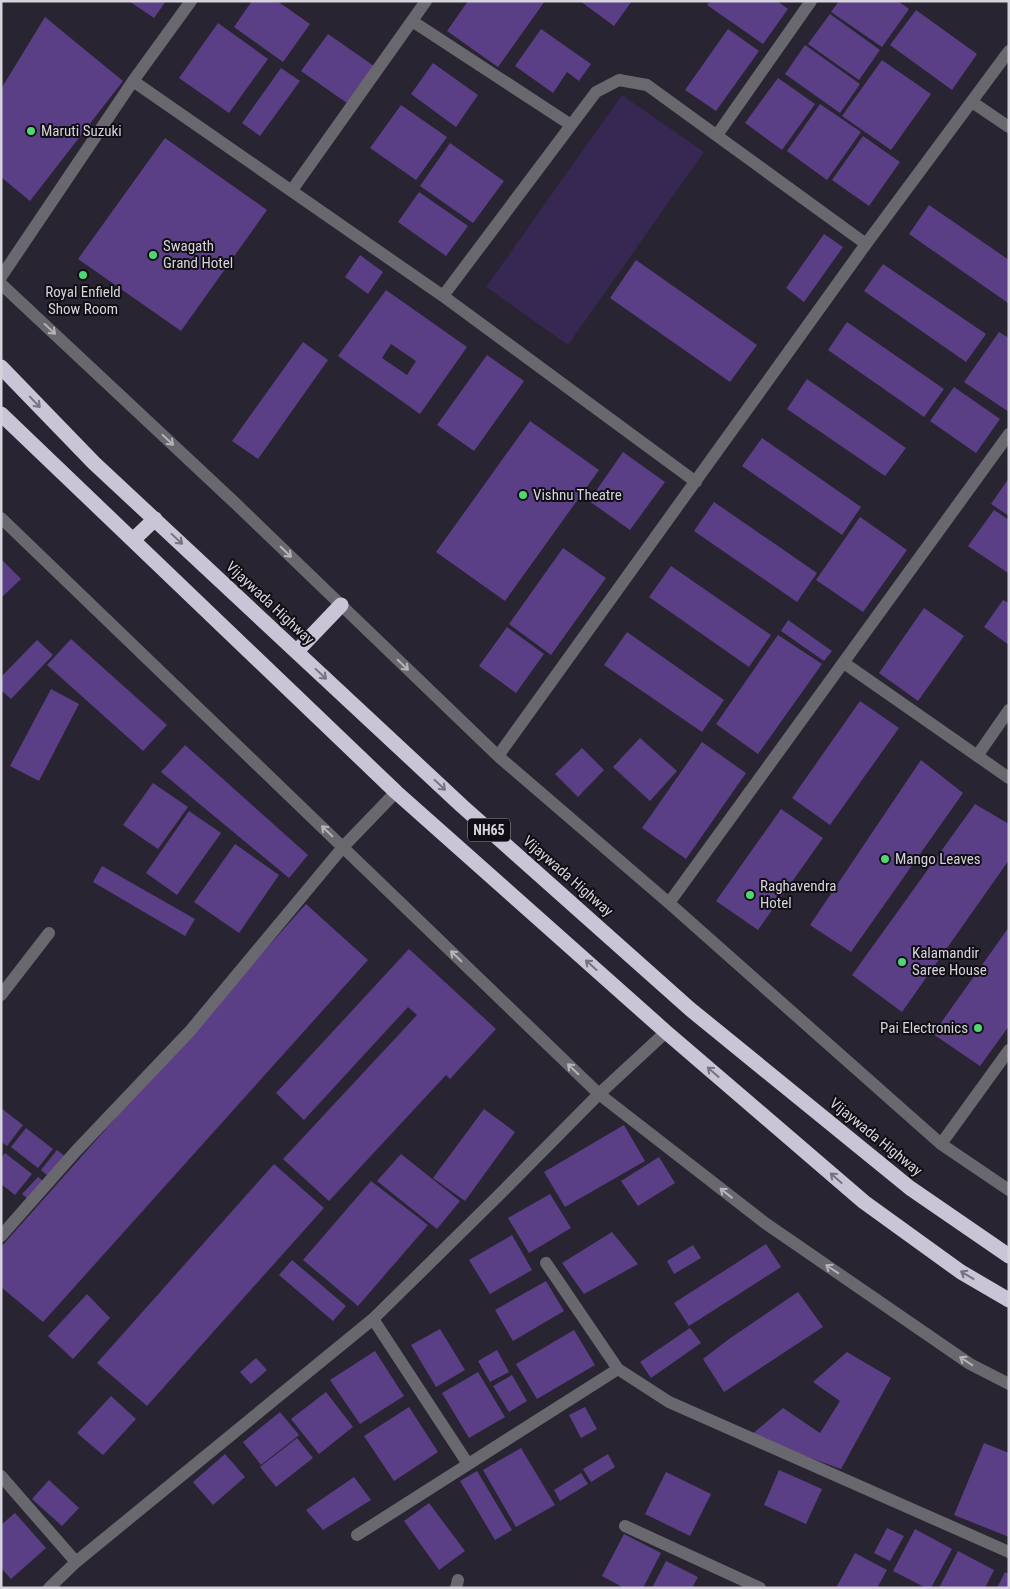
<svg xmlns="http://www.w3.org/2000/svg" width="1010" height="1589" font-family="'Roboto Condensed',sans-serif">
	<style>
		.green { fill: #372753 }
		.building { fill: #5a3f86; fill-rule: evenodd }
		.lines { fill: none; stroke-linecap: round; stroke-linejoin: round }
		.minor { stroke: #6a686f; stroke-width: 12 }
		.highway { stroke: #cac5d6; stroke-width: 15 }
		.oneway { stroke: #b6b3bb }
		.oneway2 { stroke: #76737f }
		.poi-dot { fill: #50d674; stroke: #100e14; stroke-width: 2 }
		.labels { text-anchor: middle; stroke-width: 4; stroke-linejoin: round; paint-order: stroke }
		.shield { fill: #100e14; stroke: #9b98a0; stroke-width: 1 }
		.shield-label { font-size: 14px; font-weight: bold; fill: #d6d3dc }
		.poi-label { font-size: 15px; fill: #d6d3dc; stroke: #100e14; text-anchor: start }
		.street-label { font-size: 15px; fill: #d6d3dc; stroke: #100e14 }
	</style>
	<rect width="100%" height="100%" fill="#282431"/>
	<!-- green -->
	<path class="green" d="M622,95l82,57 -136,193 -82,-58z"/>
	<!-- building -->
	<path class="building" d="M129,1h37l-12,17z
		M252,1h25l33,23 -27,38 -49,-35z
		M468,1h77l-47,66 -51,-36z
		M580,1h52l-18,25z
		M710,1h67l11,8 -25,35 -56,-39z
		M839,1h59l11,8 -27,38 -51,-35z
		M916,10l61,44 -25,36 -62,-45z
		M830,14l50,36 -21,30 -51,-36z
		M45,17l78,64 -93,120 -29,-24v-88z
		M218,23l50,36 -39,54 -50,-35z
		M541,29l50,35 -12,17 -12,-9 -14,21 -38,-27z
		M728,29l31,22 -43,60 -31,-21z
		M328,34l46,32 -27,37 -46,-32z
		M805,45l55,39 -20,29 -55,-39z
		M882,60l49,34 -40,56 -49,-34z
		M433,63l45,32 -22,32 -45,-33z
		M281,68l19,13 -40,55 -18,-13z
		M778,78l37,26 -33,46 -37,-27z
		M820,104l41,28 -34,48 -40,-29z
		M401,105l46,32 -31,43 -46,-32z
		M863,136l37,26 -31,44 -37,-26z
		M165,138l102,72 -86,121 -103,-72z
		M450,143l54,38 -31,42 -53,-37z
		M419,192l49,34 -22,30 -48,-34z
		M929,205l80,55 -1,43 -99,-69z
		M824,234l19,13 -39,55 -18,-14z
		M360,255l23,17 -15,22 -23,-17z
		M636,260l121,85 -27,37 -120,-84z
		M883,264l103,70 -20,28 -102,-71z
		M386,290l81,57 -47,67 -82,-58zM391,344l25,17 -9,14 -25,-17z
		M847,322l97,67 -20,28 -96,-67z
		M999,332l10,6v74l-45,-30z
		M303,342l25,18 -70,99 -26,-18z
		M487,355l37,26 -50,70 -37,-26z
		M807,379l99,69 -21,28 -98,-67z
		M954,387l46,32 -24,34 -46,-32z
		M530,421l69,49 -94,131 -69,-49z
		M762,438l99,69 -19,28 -100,-69z
		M623,452l42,30 -35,48 -41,-29z
		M1009,478v38l-18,-12z
		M714,502l103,71 -20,29 -103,-71z
		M994,510l15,10 -1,53 -40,-27z
		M860,517l47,33 -44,62 -47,-32z
		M563,548l43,30 -55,77 -42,-31z
		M1,559l20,20 -20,19z
		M671,566l100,69 -22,32 -100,-70z
		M1003,600l6,3v42l-25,-18z
		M924,608l40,28 -46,65 -39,-28z
		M788,620l44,31 -8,10 -43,-30z
		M507,627l37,27 -28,39 -37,-27z
		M627,632l97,68 -22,32 -98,-67z
		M778,635l44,29 -64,90 -42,-30z
		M71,639l96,86 -24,26 -96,-86z
		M37,640l16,15 -42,44 -10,-9v-13z
		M51,689l28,15 -40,77 -29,-15z
		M860,701l39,27 -69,97 -38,-27z
		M640,738l37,33 -27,30 -37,-34z
		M702,742l44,31 -60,86 -44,-31z
		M185,745l123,110 -19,23 -128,-106z
		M582,748l22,22 -26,27 -23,-23z
		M921,760l42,33 -112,159 -41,-27z
		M153,783l35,24 -30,42 -35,-24z
		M975,804l34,20v36l-107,152 -50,-37z
		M781,809l42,29 -65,92 -42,-29z
		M189,811l32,22 -44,62 -31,-22z
		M235,844l44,31 -40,58 -45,-31z
		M102,866l93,53 -10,17 -92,-54z
		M306,904l62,56 -325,362 -42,-35v-40z
		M1009,927v99l-29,40 -47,-32z
		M409,949l87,80 -46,50 -4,-4 -117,126 -46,-42 134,-144 -9,-8 -104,113 -28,-27z
		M1,1108l22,17 -16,21 -6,-4z
		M484,1109l31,23 -50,69 -32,-23z
		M624,1125l21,36 -80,46 -21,-35z
		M26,1128l27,21 -15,19 -27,-21z
		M57,1150l9,7 -17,20 -8,-7z
		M5,1153l27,21 -17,21 -14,-11v-26z
		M401,1154l59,47 -23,28 -60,-48z
		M659,1157l16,26 -37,23 -17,-25z
		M274,1164l50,44 -177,198 -50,-43z
		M38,1177l6,5 -15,18 -7,-6z
		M371,1181l57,44 -70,81 -55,-46z
		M550,1194l21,34 -42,25 -21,-35z
		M612,1232l26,32 -54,30 -22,-31z
		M512,1235l20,35 -42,24 -21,-34z
		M766,1244l15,23 -92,59 -15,-23z
		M693,1245l8,13 -27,16 -7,-13z
		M292,1260l54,46 -13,15 -54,-46z
		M546,1281l18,30 -51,30 -18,-31z
		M798,1292l25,35 -99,65 -21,-33 26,-20z
		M87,1294l23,24 -37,41 -25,-23z
		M690,1328l11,15 -50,35 -11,-16z
		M440,1329l25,41 -29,17 -25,-42z
		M574,1330l21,35 -58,34 -21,-35z
		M497,1350l12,22 -19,10 -12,-21z
		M375,1351l29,45 -44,28 -30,-44z
		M847,1352l44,26 -50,91 -91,-33 33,-28 37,25 20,-32 -27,-19z
		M256,1358l11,12 -16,14 -11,-12z
		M478,1372l27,45 -36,21 -27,-45z
		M512,1375l15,26 -18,11 -16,-26z
		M326,1392l27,35 -34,27 -28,-35z
		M111,1396l25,23 -33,36 -26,-22z
		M409,1407l29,45 -44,29 -30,-45z
		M585,1407l12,22 -16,9 -12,-23z
		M280,1412l19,23 -38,30 -18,-23z
		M297,1438l16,20 -37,29 -16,-20z
		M984,1443l25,10v84l-55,-22z
		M521,1448l34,57 -39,22 -33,-57z
		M225,1454l20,23 -32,28 -20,-23z
		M608,1454l7,13 -24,15 -8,-13z
		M779,1470l43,19 -16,35 -42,-19z
		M477,1471l35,59 -17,10 -35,-59z
		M666,1472l45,22 -21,42 -45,-22z
		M581,1473l7,11 -28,17 -6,-11z
		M354,1477l17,23 -48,30 -17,-20z
		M49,1480l30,28 -17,18 -30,-27z
		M429,1503l36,48 -26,19 -35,-49z
		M15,1513l31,35 -35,31 -10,-11v-43z
		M887,1528l17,8 -14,25 -16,-8z
		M915,1529l37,20 -21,39h-5l-33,-17z
		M624,1534l37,19 -18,35h-19l-22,-12z
		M958,1551l36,19 -9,18h-46z
		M855,1553l32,17 -10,18h-41z
		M666,1561l32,16 -6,11h-40z
		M1005,1572l4,2v14h-12z"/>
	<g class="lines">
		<!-- minor -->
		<path class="minor" d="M412,21l159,104
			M133,81l310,215 253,186
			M972,102l37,25
			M717,135l94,-134
			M292,190l134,-189
			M1,277l132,-196 58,-80
			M1,284l233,218 264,254 171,147 272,241 68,46
			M443,296l153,-204 23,-12 28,5 219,159
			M1,518l598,576 166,129 205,141 39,20
			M844,663l165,115
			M498,756l368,-512 143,-193
			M977,756l32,-46
			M669,903l340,-469
			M1,995l48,-62
			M941,1144l68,-94
			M1,1236l75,-85 114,-120 153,-184 53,-55
			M546,1263l72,106 51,33 340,150
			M373,1319l95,145
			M1,1476l75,86
			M625,1526l135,62
			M357,1535l261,-166
			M49,1588l27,-26 297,-243 124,-122 102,-103 67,-62
			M456,1588l2,-8"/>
		<!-- highway -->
		<path class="highway" d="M1,367l93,96 368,343 228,203 220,179 99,68
			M1,414l395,378 270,240 198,170 97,70 48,28
			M133,540l22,-21
			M297,651l44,-46"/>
	</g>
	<!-- one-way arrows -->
	<defs><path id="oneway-shaft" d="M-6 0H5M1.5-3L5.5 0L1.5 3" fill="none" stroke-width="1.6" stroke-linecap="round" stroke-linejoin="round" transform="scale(1.25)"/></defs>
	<g class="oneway">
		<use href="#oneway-shaft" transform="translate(50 329) rotate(43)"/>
		<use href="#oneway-shaft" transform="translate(168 440) rotate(43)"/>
		<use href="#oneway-shaft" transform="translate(286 552) rotate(44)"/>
		<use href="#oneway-shaft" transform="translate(403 665) rotate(44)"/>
		<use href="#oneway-shaft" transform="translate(327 831) rotate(-136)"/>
		<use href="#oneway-shaft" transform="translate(456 956) rotate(-136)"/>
		<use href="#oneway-shaft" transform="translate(573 1069) rotate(-136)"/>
		<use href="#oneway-shaft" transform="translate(726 1193) rotate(-142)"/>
		<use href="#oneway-shaft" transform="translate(832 1269) rotate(-146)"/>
		<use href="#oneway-shaft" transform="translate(966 1361) rotate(-147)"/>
	</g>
	<g class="oneway2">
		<use href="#oneway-shaft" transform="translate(35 402) rotate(46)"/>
		<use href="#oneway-shaft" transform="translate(177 539) rotate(43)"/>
		<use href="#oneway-shaft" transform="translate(321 674) rotate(43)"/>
		<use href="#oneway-shaft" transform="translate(440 785) rotate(43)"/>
		<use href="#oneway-shaft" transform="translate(591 965) rotate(-138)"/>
		<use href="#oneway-shaft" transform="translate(713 1072) rotate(-139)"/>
		<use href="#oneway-shaft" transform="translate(836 1178) rotate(-139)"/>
		<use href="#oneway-shaft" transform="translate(967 1275) rotate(-149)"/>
	</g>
	<!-- markers -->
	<g class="poi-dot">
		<circle cx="31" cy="131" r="5"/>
		<circle cx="153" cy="255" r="5"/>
		<circle cx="83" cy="275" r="5"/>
		<circle cx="523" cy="495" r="5"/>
		<circle cx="885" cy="859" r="5"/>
		<circle cx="750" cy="895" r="5"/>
		<circle cx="902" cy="962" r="5"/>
		<circle cx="978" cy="1028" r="5"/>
	</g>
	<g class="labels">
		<!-- shield labels -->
		<rect class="shield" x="468" y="818.5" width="42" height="23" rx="4"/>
		<g class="shield-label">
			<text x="489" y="835">NH65</text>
		</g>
		<!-- poi labels -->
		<g class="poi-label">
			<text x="41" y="136">Maruti Suzuki</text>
			<text x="163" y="251">Swagath<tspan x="163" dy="17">Grand Hotel</tspan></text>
			<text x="83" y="297" text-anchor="middle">Royal Enfield<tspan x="83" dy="17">Show Room</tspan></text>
			<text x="533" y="500">Vishnu Theatre</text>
			<text x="895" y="864">Mango Leaves</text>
			<text x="760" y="891">Raghavendra<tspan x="760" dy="17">Hotel</tspan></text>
			<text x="912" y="958">Kalamandir<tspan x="912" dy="17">Saree House</tspan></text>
			<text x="968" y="1033" text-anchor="end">Pai Electronics</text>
		</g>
		<!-- street labels -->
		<g class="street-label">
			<text transform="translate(270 603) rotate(43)" y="5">Vijaywada Highway</text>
			<text transform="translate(568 876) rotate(41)" y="5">Vijaywada Highway</text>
			<text transform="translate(876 1137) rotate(39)" y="5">Vijaywada Highway</text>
		</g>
	</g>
	<!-- border -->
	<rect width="1010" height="1589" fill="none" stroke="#d6d3dc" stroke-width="5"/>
</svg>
